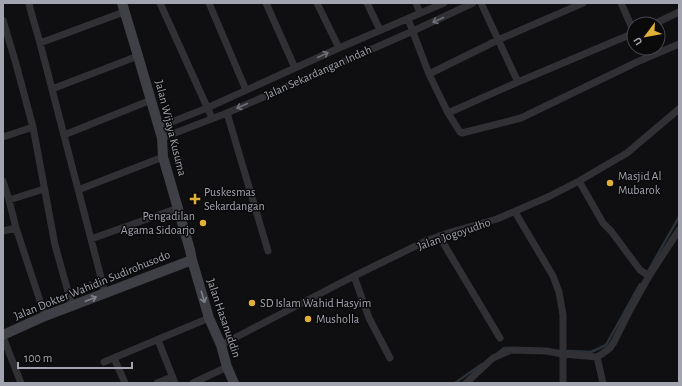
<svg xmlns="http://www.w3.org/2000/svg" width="682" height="386" font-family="'Alegreya Sans',sans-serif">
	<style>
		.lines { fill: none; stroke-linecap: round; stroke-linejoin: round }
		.stream { stroke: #2a3138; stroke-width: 2.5 }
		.street { stroke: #313135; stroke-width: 7 }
		.secondary { stroke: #3f4045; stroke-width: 10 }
		.oneway { stroke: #6f7179 }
		.oneway2 { stroke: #7f828b }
		.poi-dot { fill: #e1b037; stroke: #0b0a0b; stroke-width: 1.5 }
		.labels { text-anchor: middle; stroke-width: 3; stroke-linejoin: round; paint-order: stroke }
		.street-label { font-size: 12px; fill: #a2a5b0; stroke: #0b0a0b }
		.poi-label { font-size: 12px; fill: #a2a5b0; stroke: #0b0a0b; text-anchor: start }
	</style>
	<rect width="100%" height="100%" fill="#0f0f11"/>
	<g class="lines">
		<!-- stream -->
		<path class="stream" d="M647,273l32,-56
			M568,351l23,1 15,-7 34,-61
			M498,353l6,-5h5
			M455,383l27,-19"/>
		<!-- street -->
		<path class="street" d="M29,3l1,5 10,35 65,250
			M160,3l52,115
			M209,3l37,87
			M266,3l29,65
			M317,3l22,45
			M367,3l13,27
			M416,3l4,10
			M481,3l37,79
			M621,3l13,29
			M408,19l21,55 19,39 70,-31 116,-49
			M3,20l13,44 17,63 22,118 17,61
			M654,24l25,-12
			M40,43l84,-31
			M429,74l69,-34 85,-37
			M52,89l86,-33
			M227,113l41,138
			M448,113l12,19 2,1 59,-15 116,-56 42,-18
			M159,127l48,-19 132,-60 105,-45
			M64,135l87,-35
			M3,137l30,-10
			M162,138l65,-25 186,-82 60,-28
			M3,181l6,19 7,28 29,88
			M579,181l24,42 8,8 29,39 9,6
			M78,190l85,-33
			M9,200l35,-11
			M515,212l38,64 6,16 4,23v68
			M3,231l13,-3
			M439,236l61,102
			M91,239l87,-31
			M354,276l15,42 21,40
			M3,337l18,46
			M158,340l17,43
			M221,345l133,-69 72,-35 25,-9 46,-13 53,-23 29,-15 48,-28 52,-44
			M597,357l6,26
			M114,358l11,25
			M104,362l105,-44
			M157,383l15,-6
			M193,383l34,-16
			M466,383l27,-25 18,-8 35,1 17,3 34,3 5,-3 8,-6 4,-6 16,-32 19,-34 30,-46"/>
		<!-- secondary -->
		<path class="secondary" d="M122,3l16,53 24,82 1,19 27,93 2,10 17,58 12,27 6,22 7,16
			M3,335l42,-19 147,-56"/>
	</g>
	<!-- one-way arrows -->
	<defs><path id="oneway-shaft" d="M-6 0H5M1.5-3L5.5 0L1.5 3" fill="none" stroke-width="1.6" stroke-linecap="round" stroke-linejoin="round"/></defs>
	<g class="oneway">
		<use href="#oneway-shaft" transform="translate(438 20) rotate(155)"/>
		<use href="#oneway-shaft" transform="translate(323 55) rotate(-25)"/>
		<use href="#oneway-shaft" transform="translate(242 106) rotate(156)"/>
	</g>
	<g class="oneway2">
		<use href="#oneway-shaft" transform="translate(203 297) rotate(73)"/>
		<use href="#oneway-shaft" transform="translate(91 299) rotate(-21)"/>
	</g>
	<!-- markers -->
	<g class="poi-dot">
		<circle cx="610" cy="183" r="4"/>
		<path d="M193 193h4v4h4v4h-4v4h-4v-4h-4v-4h4z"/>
		<circle cx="203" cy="223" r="4"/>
		<circle cx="252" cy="303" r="4"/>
		<circle cx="308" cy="319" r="4"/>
	</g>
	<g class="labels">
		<!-- street labels -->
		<g class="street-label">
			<text transform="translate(318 72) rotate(-24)" y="4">Jalan Sekardangan Indah</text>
			<text transform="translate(171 128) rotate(76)" y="4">Jalan Wijaya Kusuma</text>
			<text transform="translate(454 234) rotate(-19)" y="4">Jalan Jogoyudho</text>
			<text transform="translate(92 285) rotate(-22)" y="4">Jalan Dokter Wahidin Sudirohusodo</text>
			<text transform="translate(224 318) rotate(71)" y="4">Jalan Hasanuddin</text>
		</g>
		<!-- poi labels -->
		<g class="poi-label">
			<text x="618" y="180">Masjid Al<tspan x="618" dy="14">Mubarok</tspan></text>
			<text x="204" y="196">Puskesmas<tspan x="204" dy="14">Sekardangan</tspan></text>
			<text x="195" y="220" text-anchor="end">Pengadilan<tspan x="195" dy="14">Agama Sidoarjo</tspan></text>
			<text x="260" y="307">SD Islam Wahid Hasyim</text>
			<text x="316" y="323">Musholla</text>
		</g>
	</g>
	<!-- border -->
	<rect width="682" height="386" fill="none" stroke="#a2a5b0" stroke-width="8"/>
	<!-- north arrow -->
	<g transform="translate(646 36) rotate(238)"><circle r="19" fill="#0b0a0b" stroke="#47484d"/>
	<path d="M0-3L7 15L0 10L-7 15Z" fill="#e1b037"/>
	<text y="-6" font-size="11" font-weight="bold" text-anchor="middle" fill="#a2a5b0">U</text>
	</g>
	<!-- scale -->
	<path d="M18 362v6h114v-6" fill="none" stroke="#a2a5b0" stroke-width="2"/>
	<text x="24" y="362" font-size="12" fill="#a2a5b0" stroke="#0b0a0b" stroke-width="3" paint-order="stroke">100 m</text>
</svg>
